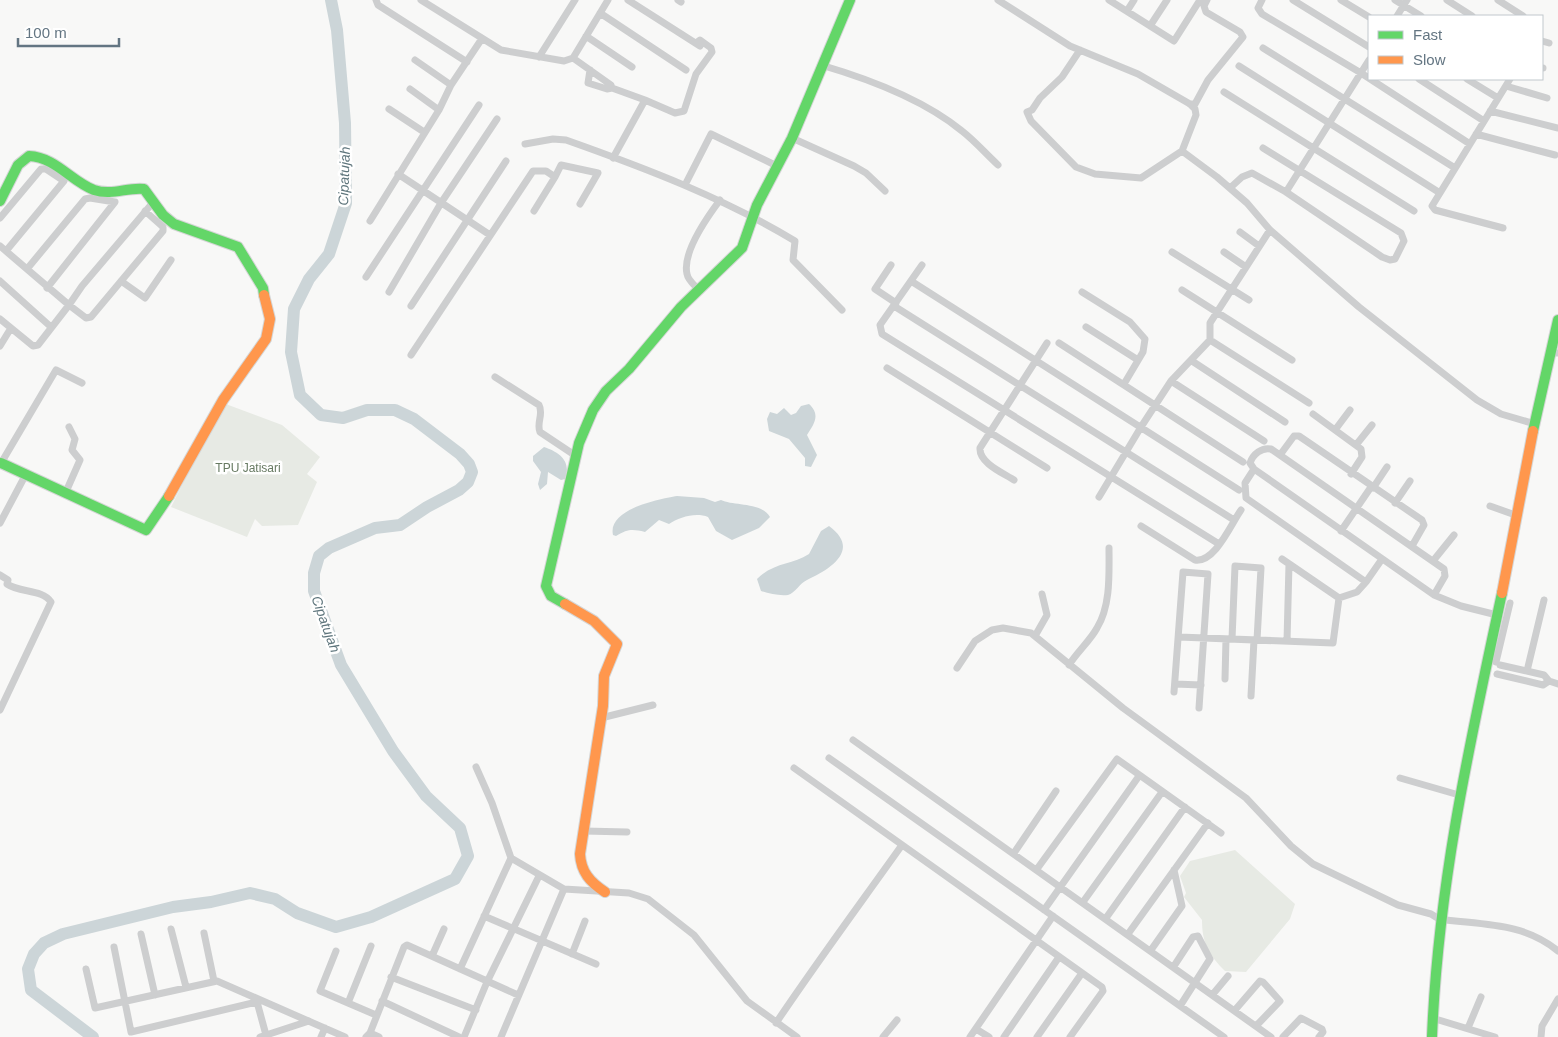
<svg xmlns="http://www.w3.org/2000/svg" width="1558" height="1037" font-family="Arial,sans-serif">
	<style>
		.green { fill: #e7eae4 }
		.water { fill: #ccd5d8 }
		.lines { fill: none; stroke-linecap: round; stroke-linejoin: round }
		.river { stroke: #ccd5d8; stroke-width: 12 }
		.fast-casing { stroke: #d5d6d6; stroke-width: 12 }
		.slow-casing { stroke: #d5d6d6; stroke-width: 12 }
		.street { stroke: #cdcecf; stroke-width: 7 }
		.fast { stroke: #63d668; stroke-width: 10 }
		.slow { stroke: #ff974d; stroke-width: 10 }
		.labels { text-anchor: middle; stroke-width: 5; stroke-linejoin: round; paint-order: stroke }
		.park-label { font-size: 12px; fill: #677a62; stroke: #fff }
		.water-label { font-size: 14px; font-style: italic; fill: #5e757c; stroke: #fff }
	</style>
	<rect width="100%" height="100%" fill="#f8f8f7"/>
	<!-- green -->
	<path class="green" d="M223,403l59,22 38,32 -13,17 10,8 -19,43 -36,1 -7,-7 -8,18 -76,-30z
		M1235,850l60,54 -5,15 -44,53 -21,-1c-16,-16 -23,-28 -23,-51l-18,-23 2,-4 -6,-17 10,-15z"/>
	<!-- water -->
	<path class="water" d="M809,404c12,11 5,20 -2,31l10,20 -6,12 -6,-1v-8l-16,-19 -20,-8 -2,-12 3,-7 7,2 7,-6 7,7 5,-2 5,-7z
		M544,447c15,5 28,14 21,32l-4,1 -13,-8 -1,12 -7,6 -2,-6 3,-12 -8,-11v-5z
		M677,496l27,2 11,4 6,-2c12,6 41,2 49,17l-11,11 -27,12 -16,-9 -8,-14c-12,-5 -29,0 -39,7l-10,-4 -14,12c-13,-3 -17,-3 -29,4l-3,-1c-6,-26 47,-36 64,-39z
		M829,526c33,24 0,44 -22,54 -7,3 -12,13 -19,15 -8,1 -19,-1 -27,-4l-4,-12c17,-17 35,-14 52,-25l12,-23z"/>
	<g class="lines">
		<!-- river -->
		<path class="river" d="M93,1037l-62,-47 -3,-21 6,-15 10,-11 19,-9 110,-27 38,-5 39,-9 25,6 22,14 39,14 35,-10 84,-38 13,-23 -8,-28 -34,-32 -33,-45 -52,-86 -27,-74v-18l5,-17 10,-8 46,-20 25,-3 27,-18 32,-17 9,-8 4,-10 -3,-8 -9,-10 -46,-35 -19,-9h-28l-24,8 -22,-3 -21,-20 -9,-43 3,-43 15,-30 20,-25 17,-51 -1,-80 -8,-93 -6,-30"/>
		<defs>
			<path id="fast" d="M0,201l18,-36 11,-9c26,1 42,25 65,34 18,6 33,-3 50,-1l19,26 11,9 64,23 25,41 1,7
				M1533,431l25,-111
				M1,463l145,67 23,-34
				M565,604l-14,-8 -5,-10 33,-143 14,-33 13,-19 23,-22 52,-62 61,-59 15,-43 35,-67 58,-138
				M1432,1037c6,-153 38,-295 70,-444"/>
			<path id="slow" d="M169,496l54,-96 43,-61 4,-20 -6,-24
				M1502,593l31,-162
				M565,604l29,17 23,23 -13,32 -1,30 -23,148c1,18 10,28 25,38"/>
		</defs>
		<!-- fast casing -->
		<use href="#fast" class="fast-casing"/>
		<!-- slow casing -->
		<use href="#slow" class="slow-casing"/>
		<!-- street -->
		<path class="street" d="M376,0l2,5 89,57
			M421,0l80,50 63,11 9,-3 35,-58
			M628,0l72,46
			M678,0l3,2
			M998,0l72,46 68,28 52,30 5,5 1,6 -14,36 -41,27 -46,-4 -19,-7 -45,-46 -4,-9 5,-2 8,-12 22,-21 18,-27
			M1109,0l65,41 26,-41
			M1262,0l-4,8 4,6 99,59 109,71
			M1293,0l76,47
			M1341,0l28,17
			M1395,0l26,16
			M1447,0l25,16
			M1498,0l25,16
			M1127,11l7,-11
			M600,13l86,57
			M1397,16l10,-16
			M1150,26l17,-26
			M586,36l46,31
			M1542,41l7,2
			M1263,48l192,120
			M539,57l36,-57
			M573,58l38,27 1,3 -5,1 -19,-6 2,-13
			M415,60l36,25
			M821,65c48,14 102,34 141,66 13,10 24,23 36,34
			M1239,66l201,127
			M1542,68h1
			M1419,79l65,42
			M1467,79l31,19
			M1506,86l41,12
			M612,88l33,12
			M410,89l29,21
			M1224,92l190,119
			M1190,104h5l13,-24 35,-43 -3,-5 -34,-20 -2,-6 3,-6
			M389,109l35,23
			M1490,111l68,17
			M1476,134l79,21
			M792,138l62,28 12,7 19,18
			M525,144l28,-5 13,1c79,28 158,58 229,101l-2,19 49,50
			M1263,148l138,85 3,8 -9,18 -5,1 -8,-3 -96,-65 83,-132
			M1182,151l35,26 30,26 23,27 89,77 118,93 24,14 34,10
			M613,158l32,-58 30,13 9,-2 12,-37 16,-22 -1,-4 -11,-8 -4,3
			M398,174l92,61
			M685,185l26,-51 66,32
			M1230,188l12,-11 10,-4 34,19
			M145,211l18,16v4l-72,86 -5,1 -17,-13 13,-19 68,-80
			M534,211l21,-34
			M0,218l41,-49h5l18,12 -58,70
			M370,221l69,-111 12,-25 30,-45
			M1503,228l-68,-18 -3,-4 78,-127
			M1240,232l19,14
			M0,246l69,59 -31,40 -5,1 -33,-27
			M1172,252l77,48
			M1224,252l22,15
			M891,265l-16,24 21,14
			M922,265l-42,60 2,9 337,210
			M27,269l58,-70 5,-1 25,4 -68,86
			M366,277l113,-172
			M0,281l51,46
			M121,281l24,17 26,-38
			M911,281l328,209
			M698,289c-4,-4 -10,-9 -11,-15 -5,-21 21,-58 33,-74
			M1182,290l110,70
			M389,292l52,-89 56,-84
			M1082,292l48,30 15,17 -2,13 -19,32
			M411,306l95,-145
			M894,306l340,214
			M1086,327l52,33
			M1210,340l99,63
			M1059,343l184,119
			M0,346l11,-18
			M1553,353h5
			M411,355l122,-184h13l9,6 6,-12 37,8 -18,31
			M1192,361l93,61
			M887,368l160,100
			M495,377l44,28c5,9 -3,18 1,27l36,24
			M1171,381l93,60
			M1313,414l48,35 1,8 -11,17
			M1335,430l15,-20
			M1356,445l16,-20
			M1280,455l14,-19h5l123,84 2,5 -12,21
			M0,465l56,-95 26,13
			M1254,469l-9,14 1,15 120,84 16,-23
			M1014,480c-11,-7 -35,-17 -34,-32l67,-105
			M1373,488l14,-21
			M65,494l15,-34 -8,-10 3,-11 -6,-12
			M1099,497l42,-70 30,-46 39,-41v-17l60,-93
			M1395,503l15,-22
			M1490,506l28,10
			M0,523l26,-49
			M1141,526l54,34c20,3 36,-36 46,-50
			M1341,531l30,-44
			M1282,559l57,39 18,-6 9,-10
			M1433,561l21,-26
			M0,575l8,5 -1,4c13,9 35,5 44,18l-51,108
			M1434,595l11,-19 -1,-7 -173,-120c-9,-2 -18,5 -21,14l4,6 180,126 27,11 36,9
			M1035,636l12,-21 -5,-21
			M1179,637l154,6 6,-45
			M1232,639l3,-73 26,2 -4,72
			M1287,641l2,-77
			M1496,662l14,-59
			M1069,665c8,-13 21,-24 28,-37 14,-23 12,-55 12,-80
			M957,668l18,-27 17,-11 11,-2 28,5 92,75 123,90 45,48 22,18 85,41 33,9 8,5c43,6 84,3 119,32
			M1527,671l17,-71
			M1497,674l46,11 6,-4 -5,-6 -44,-10
			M1225,679l1,-40
			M1549,681l9,3
			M1175,684l26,1
			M1174,692l9,-120 25,2 -9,134
			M1251,696l3,-56
			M601,718l52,-13
			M853,740l418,297
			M829,758l395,279
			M794,768l308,219 1,4 -33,46
			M1400,778l59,17
			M584,831l43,1
			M1014,853l42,-62
			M511,858l53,31 65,4 19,6 46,36 53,66 50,36
			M1037,869l80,-110 104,74
			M1083,902l79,-110
			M1044,910l95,-134
			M484,916l112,48
			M1106,918l79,-111
			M171,929l15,58
			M204,933l10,48
			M141,934l14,61
			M1128,934l80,-111
			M114,947l17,85 130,-31
			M1151,950l31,-44 -8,-36
			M336,951l-16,40 56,24
			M572,954l13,-33
			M432,956l12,-27
			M1174,966l19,-29 5,-1 12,23 -30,47
			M86,969l9,39 122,-27 128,56
			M460,969l51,-111 -19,-55 -16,-36
			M391,977l85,33
			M1213,994l15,-18
			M382,1001l77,36
			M257,1002l9,33
			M348,1003l23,-57
			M1235,1010l25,-29 3,1 17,19 -23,24
			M1432,1018l63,19
			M776,1023c41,-61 84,-119 126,-178
			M1468,1028l13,-31
			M976,1029l13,8
			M370,1033l34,-86 3,-2 111,50
			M260,1037l49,-16
			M321,1037l4,-9
			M366,1037l4,-4 9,4
			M464,1037l23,-55 52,-106
			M501,1037l63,-148
			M883,1037l14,-17
			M970,1037l83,-121
			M1004,1037l55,-80
			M1037,1037l45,-64
			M1283,1037l18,-19 21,11 1,3 -4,5
			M1541,1037l1,-11 16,-27"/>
		<!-- fast -->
		<use href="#fast" class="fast"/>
		<!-- slow -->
		<use href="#slow" class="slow"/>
	</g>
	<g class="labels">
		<!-- park labels -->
		<g class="park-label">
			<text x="248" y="472">TPU Jatisari</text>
		</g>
		<!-- water labels -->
		<g class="water-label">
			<text transform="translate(344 176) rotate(-88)" y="5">Cipatujah</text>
			<text transform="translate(326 624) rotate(70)" y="5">Cipatujah</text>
		</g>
	</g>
	<!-- legend -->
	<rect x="1368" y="15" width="175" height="65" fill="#ffffff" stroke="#c1c8cd"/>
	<rect x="1378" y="31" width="25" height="8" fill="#63d668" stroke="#c1c8cd"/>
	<text x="1413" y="40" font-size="15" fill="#637582">Fast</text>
	<rect x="1378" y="56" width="25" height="8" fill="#ff974d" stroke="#c1c8cd"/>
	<text x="1413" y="65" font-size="15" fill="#637582">Slow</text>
	<!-- scale -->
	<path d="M18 38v8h101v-8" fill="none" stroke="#637582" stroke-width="2.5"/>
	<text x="25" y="38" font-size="15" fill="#637582" stroke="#ffffff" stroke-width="4" paint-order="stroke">100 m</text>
</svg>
